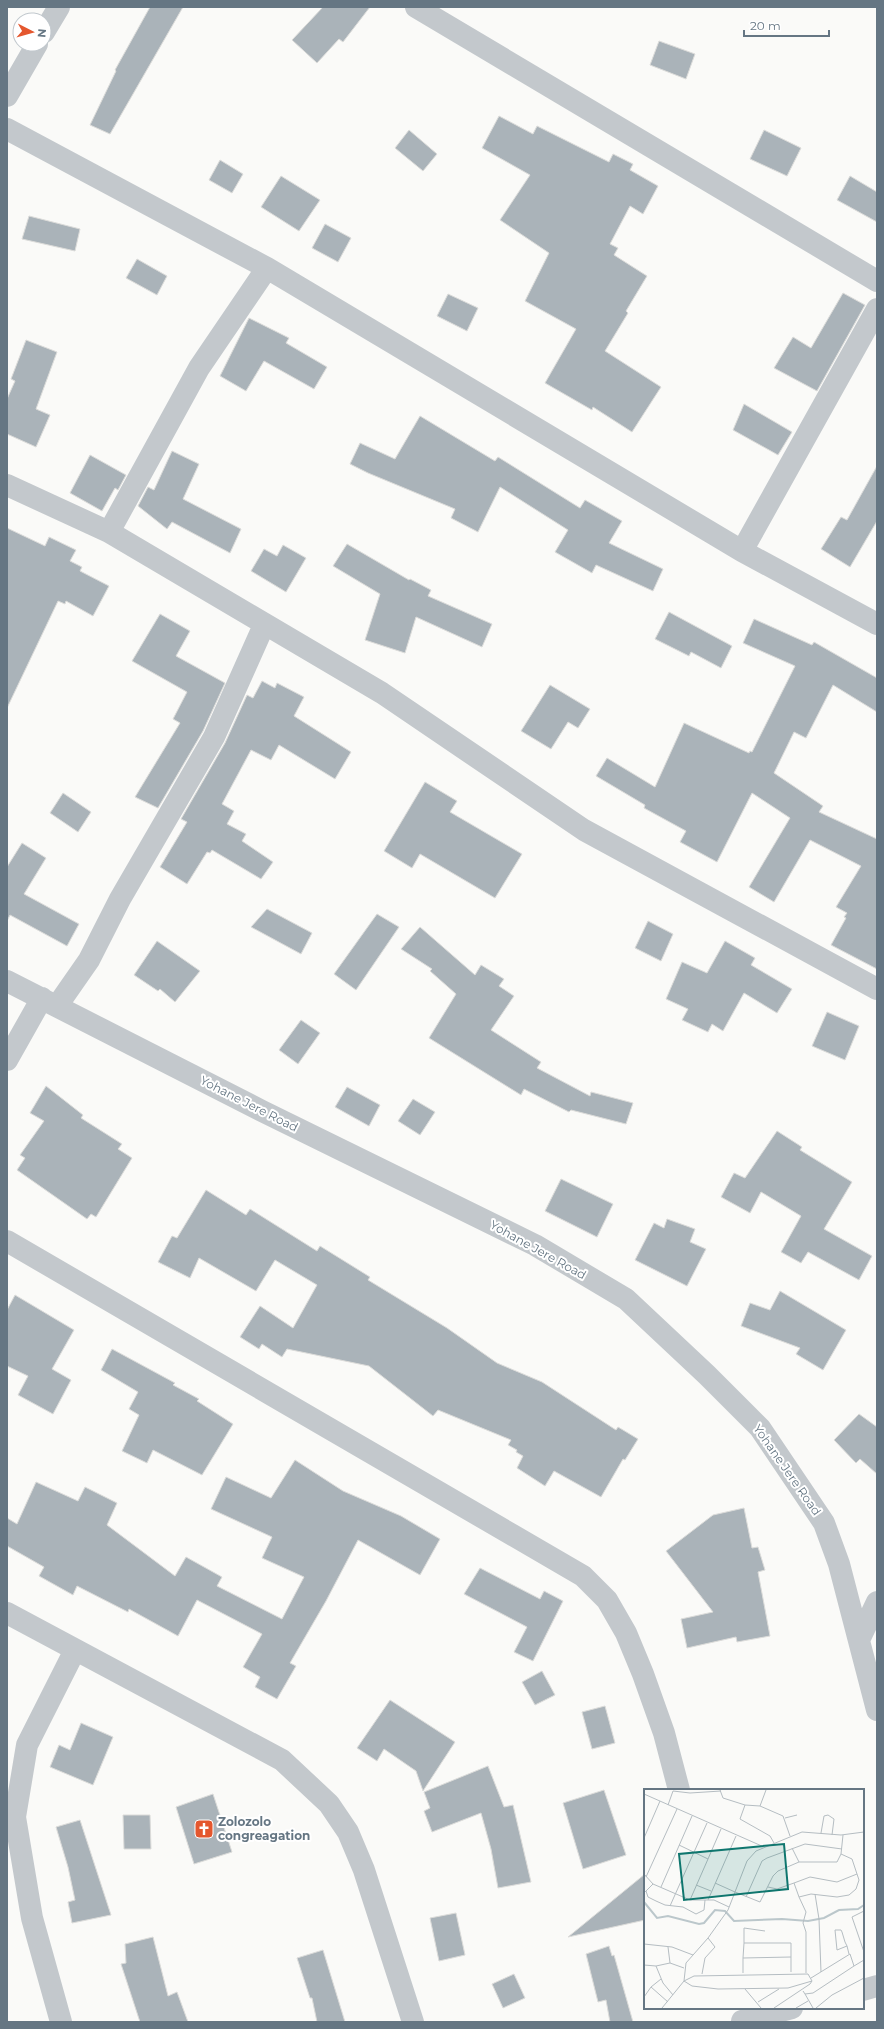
<svg xmlns="http://www.w3.org/2000/svg" width="884" height="2029" font-family="Montserrat,sans-serif">
	<style>
		.building { fill: #aab3b9; stroke: #dcdcda }
		.lines { fill: none; stroke-linecap: round; stroke-linejoin: round }
		.minor { stroke: #c3c8cc; stroke-width: 22 }
		.labels { text-anchor: middle; stroke-width: 4; stroke-linejoin: round; paint-order: stroke }
		.street-label { font-size: 12px; fill: #657683; stroke: #fff }
		.poi-label { font-size: 12px; font-weight: bold; fill: #657683; stroke: #fff; text-anchor: start }
		.inset-river { fill: none; stroke: #bbc7cb; stroke-width: 2 }
		.inset-road { fill: none; stroke: #b5bdc2; stroke-width: 1 }
		.view { fill: #0f766e; fill-opacity: 0.15; stroke: #0f766e; stroke-width: 2 }
		.inset-edge { fill: none; stroke: #657683; stroke-width: 2 }
	</style>
	<rect width="100%" height="100%" fill="#fafaf8"/>
	<!-- building -->
	<path class="building" d="M150,7h33l-73,127 -20,-9 26,-54 -1,-1z
		M323,7h47l-27,35 -4,-3 -22,24 -25,-23z
		M659,41l36,13 -9,25 -36,-14z
		M499,116l34,18 4,-8 72,36 4,-8 20,10 -3,6 28,16 -15,28 -13,-8 -20,38 8,4 -4,7 33,21 -21,35 2,2 -23,38 56,36 -29,45 -39,-25 -1,3 -47,-27 31,-54 -51,-28 24,-48 -49,-33 30,-45 -48,-27z
		M409,130l28,24 -14,17 -28,-23z
		M764,130l37,18 -14,28 -37,-17z
		M220,160l23,14 -11,19 -23,-13z
		M281,176l39,24 -21,31 -38,-24z
		M850,176l27,16v30l-40,-22z
		M29,216l51,13 -5,22 -53,-12z
		M325,224l26,14 -13,24 -26,-14z
		M137,259l30,17 -10,19 -31,-17z
		M843,293l22,12 -48,86 -43,-23 19,-31 18,11z
		M448,294l30,14 -11,23 -30,-15z
		M249,318l40,20 -3,5 41,24 -13,22 -50,-28 -18,30 -26,-15z
		M26,340l31,12 -21,57 14,6 -14,32 -29,-13v-35l8,-18 -4,-2z
		M744,404l48,28 -14,23 -45,-25z
		M420,416l75,45 3,-4 82,51 5,-8 37,21 -13,22 54,26 -10,22 -57,-26 -4,8 -37,-21 13,-22 -68,-43 -22,45 -27,-14 4,-9 -87,-36 -18,-9 10,-21 35,16z
		M172,451l27,13 -16,35 58,30 -11,24 -58,-31 -5,7 -29,-23 10,-19 6,3z
		M90,455l36,20 -8,15 -3,-2 -13,23 -32,-18z
		M877,466v55l-27,46 -29,-18 20,-32 6,3z
		M7,528l38,18 4,-9 27,13 -6,11 12,6 -2,4 29,15 -16,30 -27,-15 -1,3 -7,-3 -51,107z
		M347,544l62,36 1,-1 21,11 -3,6 64,28 -10,23 -66,-30 -11,36 -40,-13 15,-46 -47,-28z
		M283,545l23,13 -20,34 -35,-21 13,-22 13,7z
		M669,612l63,34 -11,22 -30,-16 -2,4 -34,-17z
		M160,614l30,17 -14,25 49,27 -22,48 -45,77 -23,-11 45,-74 -7,-4 14,-27 -55,-31z
		M754,619l58,26 2,-3 63,36v34l-44,-27 -27,53 -12,-6 -20,41 49,33 -4,6 58,27v130l-46,-24 15,-27 -2,-1 3,-4 -11,-6 25,-41 -51,-26 -36,62 -25,-15 41,-69 -38,-25 -35,69 -37,-20 6,-11 -42,-23 1,-3 -49,-29 11,-18 48,29 29,-64 65,30 1,-2 2,1 43,-86 -52,-23z
		M262,681l13,7 2,-5 27,14 -10,19 57,36 -16,27 -56,-34 -8,15 -20,-10 -29,54 12,7 -7,13 19,10 -4,7 31,21 -12,17 -49,-29 -2,3 -3,-1 -20,32 -27,-17 27,-45 -6,-3 44,-76 22,-48 6,3z
		M550,685l40,24 -12,19 -10,-6 -17,27 -30,-18z
		M425,782l32,19 -7,11 72,42 -27,44 -75,-44 -8,14 -28,-17z
		M63,793l28,19 -13,20 -28,-19z
		M22,843l24,15 -22,36 55,30 -12,22 -57,-31 -3,6v-54z
		M267,909l45,24 -11,21 -50,-27z
		M377,914l22,13 -43,63 -22,-16z
		M648,921l25,13 -12,27 -26,-13z
		M420,927l55,48 6,-10 23,14 -5,7 15,10 -23,34 50,32 -4,6 53,28 1,-4 42,11 -7,21 -55,-14 -2,2 -45,-23 -3,6 -92,-57 27,-44 -26,-23 2,-2 -31,-20z
		M157,941l43,30 -25,31 -15,-13 -2,2 -24,-16z
		M725,941l30,17 -4,7 41,24 -15,24 -33,-20 -21,38 -11,-7 -4,8 -26,-12 6,-11 -22,-10 16,-37 25,11z
		M827,1012l32,14 -14,34 -33,-14z
		M301,1020l19,13 -22,31 -19,-14z
		M46,1086l37,29 -2,3 41,26 -4,5 14,9 -36,59 -5,-3 -4,5 -70,-49 8,-12 -5,-3 24,-34 -14,-8z
		M347,1087l33,18 -11,21 -34,-19z
		M413,1099l22,13 -15,23 -22,-14z
		M777,1131l25,16 -2,3 52,32 -28,47 48,27 -13,24 -51,-28 -7,11 -20,-11 20,-36 -40,-24 -11,21 -29,-16 13,-24 11,5z
		M561,1179l52,25 -16,33 -52,-26z
		M206,1190l40,25 4,-6 67,42 3,-5 50,31 -2,3 79,48 50,35 45,19 74,48 2,-3 20,12 -13,21 -2,-1 -22,38 -47,-26 -9,15 -28,-18 6,-12 -7,-4 1,-2 -9,-5 3,-5 -73,-30 -5,6 -64,-50 -82,-17 -5,8 -20,-13 -3,5 -19,-12 20,-31 33,22 24,-43 -42,-25 -19,31 -57,-33 -9,20 -32,-16 14,-26 5,2z
		M667,1219l28,10 -5,13 16,7 -19,37 -52,-26 19,-37 10,5z
		M780,1291l66,39 -23,40 -27,-16 4,-6 -59,-22 9,-23 20,7z
		M15,1295l59,35 -22,39 19,11 -18,34 -35,-19 10,-19 -21,-10v-56z
		M112,1349l63,34 -2,2 26,14 -2,2 36,23 -31,51 -49,-25 -6,13 -25,-12 17,-36 -10,-6 9,-17 -37,-22z
		M859,1414l18,13v47l-17,-15 -4,4 -22,-23z
		M295,1460l48,31 58,25 39,23 -20,36 -62,-35 -32,61 -36,62 6,3 -19,33 -22,-12 5,-10 -17,-10 19,-33 -65,-34 -19,36 -49,-27 -1,3 -51,-26 -4,9 -34,-19 5,-9 -37,-21v-28l10,6 19,-42 42,19 7,-14 32,16 -10,22 68,51 11,-19 36,20 -5,9 65,33 22,-42 -42,-19 10,-21 -61,-28 15,-32 45,21z
		M744,1508l8,40 6,-1 7,23 -7,2 12,64 -33,6 -1,-5 -49,11 -6,-29 32,-7 -47,-61 47,-36z
		M480,1568l60,31 4,-8 19,10 -30,60 -19,-9 13,-25 -63,-33z
		M542,1671l13,24 -20,10 -13,-23z
		M390,1700l65,42 -32,49 -7,-20 -32,-22 -7,12 -20,-13z
		M605,1706l10,37 -23,6 -10,-37z
		M81,1723l32,14 -20,48 -43,-18 9,-22 11,5z
		M488,1766l16,41 9,-2 18,77 -33,6 -7,-39 -10,-36 -49,19 -8,-21 6,-3 -6,-16z
		M604,1790l22,65 -43,14 -20,-66z
		M213,1794l19,58 -38,12 -18,-57z
		M123,1815h27l1,34h-27z
		M80,1820l31,95 -39,8 -4,-21 7,-2 -7,-33 -12,-40z
		M645,1874v46l-77,17z
		M456,1913l9,42 -26,6 -9,-43z
		M153,1937l15,59 9,-4 11,30h-48l-19,-58 5,-1 -1,-19z
		M609,1946l3,10 2,-1 19,67h-23l-4,-22 -8,2 -12,-48z
		M323,1950l22,72h-28l-5,-24h-2l-13,-40z
		M514,1974l11,24 -22,10 -11,-24z"/>
	<g class="lines">
		<!-- minor -->
		<path class="minor" d="M416,7l461,274
			M44,32l15,-25
			M7,96l30,-52
			M7,129l260,139 475,283
			M877,309l-135,242 135,73
			M7,485l102,47 273,161 202,137 293,159
			M109,532l90,-164 68,-100
			M7,981l255,130 273,134 91,54 81,76 53,53 64,95 15,41 38,146
			M57,1006l32,-46 31,-61 94,-162 50,-112
			M7,1060l35,-62
			M7,1241l576,335 24,24 19,33 17,41 21,59 15,57
			M7,1613l275,147 47,44 19,28 16,38 49,152
			M859,1640l18,-38
			M863,1990l14,-4
			M742,2021l50,-13
			M61,2022l-29,-104 -17,-101 12,-72 48,-95"/>
	</g>
	<!-- icons -->
	<defs>
		<symbol id="church-square" viewBox="-11 -11 22 22"><rect x="-9" y="-9" width="18" height="18" rx="4" fill="#e4572e" stroke="#fff"/><path d="M-1.2-6h2.4v3.5h3.3v2.4h-3.3V6h-2.4V-.1h-3.3v-2.4h3.3Z" fill="#fff"/></symbol>
	</defs>
	<g fill-rule="evenodd">
		<use href="#church-square" x="193" y="1818" width="22" height="22"/>
	</g>
	<g class="labels">
		<!-- street labels -->
		<g class="street-label">
			<text transform="translate(249 1104) rotate(27)" y="4">Yohane Jere Road</text>
			<text transform="translate(538 1250) rotate(29)" y="4">Yohane Jere Road</text>
			<text transform="translate(787 1470) rotate(55)" y="4">Yohane Jere Road</text>
		</g>
		<!-- poi labels -->
		<g class="poi-label">
			<text x="218" y="1826">Zolozolo<tspan x="218" dy="14">congreagation</tspan></text>
		</g>
	</g>
	<!-- overview -->
	<g transform="translate(644 1789)">
		<rect width="220" height="220" fill="#fafaf8"/>
		<path class="inset-river" d="M0,113l13,16 11,-2 31,8 5,-1 11,-13 10,1 9,10 48,-2 26,2 16,-3 15,-8 19,-1 6,-4"/>
		<path class="inset-road" d="M76,1l3,8 22,7M122,1l-6,16 23,10 7,20M29,2l17,2 31,-2M0,5l120,53M24,16l5,-14M116,17l-15,-1 -5,14 30,17 4,7M141,29l12,-3M177,44l3,-17 4,-1 6,4 -2,16M0,49l16,-37M35,56l29,14 13,-30M148,59l7,14M0,85l9,10 37,16h24l15,7M2,88l31,-68M71,94l20,9M150,94l16,-6 27,5 20,-8M52,96l15,6M17,98l31,-71M124,98l9,2 17,-6 5,14 12,-3 26,3 12,-2 7,-6 3,-9 -7,-21 -11,-5M2,102l2,6 8,4 9,4 18,2 13,7 8,-4 1,-10M91,103l25,10 13,-26 5,-5 21,-9h38l4,-8 2,-19M0,104l9,-9M171,105l4,25 2,53M102,108l16,-36 5,-3 38,-14 37,5M155,108l7,15 -3,11 3,9v41M46,111l18,-41M64,111l28,-64M26,117l37,-83M220,122l-12,6 12,35M100,154v-15l21,3M0,155l28,3 21,8M203,157l-10,4 -2,-20h6l1,2 3,10 2,4 2,8M24,158l2,16M147,168v15M0,176l12,1 7,17 10,12M12,177l14,-3 14,5M99,184v-15l1,-15h47v14l-48,1M58,185l3,-16 10,-11 -7,-9M167,189l39,-24 4,12 10,-6M40,192l2,-18 22,-25 20,-28 19,-49 9,-10 46,-19 39,3 23,-3M40,192l8,5 26,3 70,-1 24,-7M7,198l17,15M101,200l16,19M159,202l2,3 8,-1 41,-27M161,205l8,14M0,208l7,-10 10,-8M114,213l21,-13M18,219l22,-27 10,-5 114,-2 4,7 -2,3 -36,24M152,219l12,-7M172,219l16,-13 32,-17"/>
		<path class="view" d="M140,55l4,45 -104,11 -5,-46z"/>
		<rect width="220" height="220" class="inset-edge"/>
	</g>
	<!-- border -->
	<rect width="884" height="2029" fill="none" stroke="#657683" stroke-width="16"/>
	<!-- north arrow -->
	<g transform="translate(32 32) rotate(96)"><circle r="19" fill="#ffffff" stroke="#c1c8cd"/>
	<path d="M0-3L7 15L0 10L-7 15Z" fill="#e4572e"/>
	<text y="-6" font-size="11" font-weight="bold" text-anchor="middle" fill="#657683">N</text>
	</g>
	<!-- scale -->
	<path d="M744 30v6h85v-6" fill="none" stroke="#657683" stroke-width="2"/>
	<text x="750" y="30" font-size="12" fill="#657683" stroke="#ffffff" stroke-width="3" paint-order="stroke">20 m</text>
</svg>
